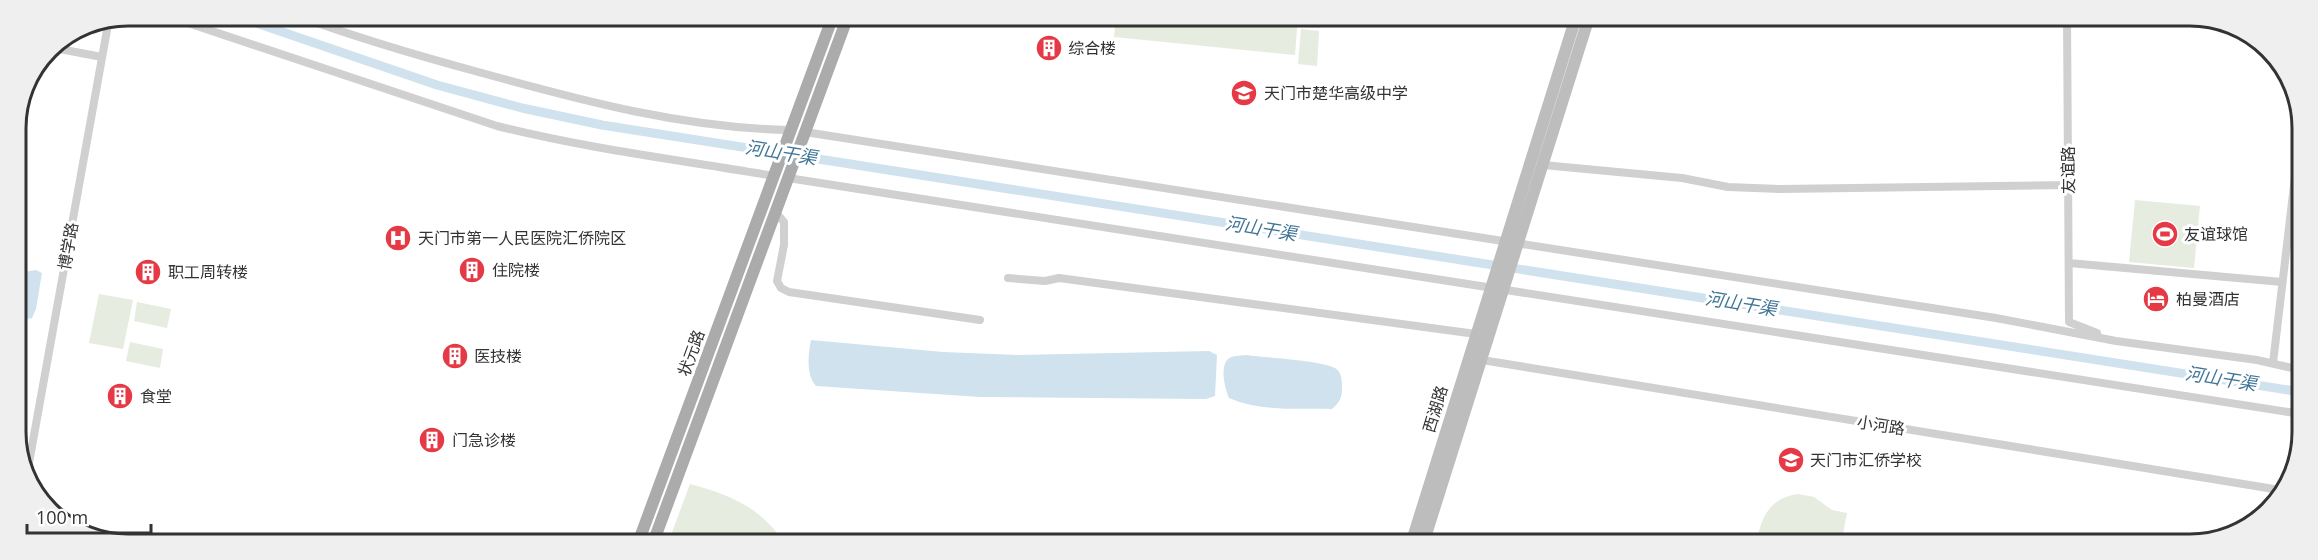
<svg xmlns="http://www.w3.org/2000/svg" width="2318" height="560" font-family="'Open Sans','Noto Sans SC',sans-serif">
	<style>
		.green { fill: #e6ecdf }
		.water { fill: #cfe2ee }
		.lines { fill: none; stroke-linecap: round; stroke-linejoin: round }
		.canal { stroke: #cfe2ee; stroke-width: 9 }
		.street { stroke: #d0d0d0; stroke-width: 8 }
		.secondary { stroke: #bdbdbd; stroke-width: 12 }
		.primary { stroke: #ababab; stroke-width: 12 }
		.labels { text-anchor: middle; stroke-width: 6; stroke-linejoin: round; paint-order: stroke }
		.poi-label { font-size: 16px; fill: #333; stroke: #fff; text-anchor: start }
		.street-label { font-size: 16px; fill: #333; stroke: #fff }
		.water-label { font-size: 18px; font-style: italic; fill: #3f7597; stroke: #fff }
		.rim { fill: none; stroke: #333; stroke-width: 3 }
	</style>
	<rect width="100%" height="100%" fill="#fff"/>
	<!-- green -->
	<path class="green" d="M1116,16h182l-3,39 -181,-18z
		M1302,16h18v12l-19,-1z
		M1301,29l18,2 -2,35 -19,-2z
		M2135,200l65,6 -6,62 -65,-6z
		M99,294l34,6 -10,49 -34,-6z
		M137,302l34,7 -4,19 -33,-7z
		M130,342l33,7 -3,19 -34,-7z
		M690,484c40,11 71,23 94,59h-116z
		M1798,494l16,3 18,13 15,3 -6,31h-85c5,-26 13,-46 42,-50z"/>
	<!-- water -->
	<path class="water" d="M36,270l6,3 -6,36 -4,9 -16,4v-49z
		M811,340l132,12 75,3 191,-4 8,4 -2,41 -9,3 -226,-2 -164,-11c-10,-11 -8,-31 -5,-46z
		M1246,355c20,3 72,5 89,13 7,4 7,13 7,21 0,9 -3,14 -10,20 -35,-1 -70,3 -103,-11 -4,-9 -9,-29 -2,-38 4,-5 13,-4 19,-5z"/>
	<g class="lines">
		<!-- canal -->
		<path class="canal" d="M233,15l204,70 85,23 80,17 1699,267"/>
		<!-- street -->
		<path class="street" d="M164,15l333,111c91,23 184,34 277,50
			M295,15c62,23 124,41 187,58 101,28 202,55 308,57
			M2067,17l2,305 28,11
			M49,47l53,10
			M805,132l1191,186 120,23 141,19 44,10
			M1543,165l139,13 46,9 53,2 287,-4
			M788,178l1513,236
			M776,213l8,9v23l-7,36 4,7 8,4 191,28
			M2069,263l213,19
			M1008,278l37,3 14,-3 417,56
			M1482,360l798,130
			M2273,363l28,-237
			M27,474l82,-455"/>
		<!-- secondary -->
		<path class="secondary" d="M1411,544l165,-527
			M1423,544l166,-527"/>
		<!-- primary -->
		<path class="primary" d="M638,543l195,-527
			M653,543l195,-527"/>
	</g>
	<!-- icons -->
	<defs>
		<symbol id="building-disc" viewBox="-11 -11 22 22"><circle r="9.5" fill="#e63946" stroke="#fff"/><path d="M-4-6H4V6H1V3H-1V6H-4ZM-2.5-4.3h1.7v1.8h-1.7ZM.8-4.3h1.7v1.8H.8ZM-2.5-1h1.7V.8h-1.7ZM.8-1h1.7V.8H.8Z" fill="#fff"/></symbol>
		<symbol id="school-disc" viewBox="-11 -11 22 22"><circle r="9.5" fill="#e63946" stroke="#fff"/><path d="M0-5L7-2L0 1L-7-2ZM-4 1L0 2.5L4 1V4Q0 6-4 4Z" fill="#fff"/></symbol>
		<symbol id="stadium-disc" viewBox="-11 -11 22 22"><circle r="9.5" fill="#e63946" stroke="#fff"/><path d="M0-5a6.5 5 0 1 0 0 10a6.5 5 0 1 0 0-10ZM-3.5-1.8h7v3.6h-7Z" fill="#fff"/></symbol>
		<symbol id="hospital-disc" viewBox="-11 -11 22 22"><circle r="9.5" fill="#e63946" stroke="#fff"/><path d="M-5-5h3v3.5h4V-5h3V5h-3V1.5h-4V5h-3Z" fill="#fff"/></symbol>
		<symbol id="hotel-disc" viewBox="-11 -11 22 22"><circle r="9.5" fill="#e63946" stroke="#fff"/><path d="M-6-4.5h1.5V1H6V5H4.5V3h-9V5H-6ZM-4 0a1.8 1.8 0 1 1 3.6 0ZM.5 0V-2.5h3Q6-2.5 6 0Z" fill="#fff"/></symbol>
	</defs>
	<g fill-rule="evenodd">
		<use href="#building-disc" x="1034" y="33" width="30" height="30"/>
		<use href="#school-disc" x="1229" y="78" width="30" height="30"/>
		<use href="#stadium-disc" x="2150" y="219" width="30" height="30"/>
		<use href="#hospital-disc" x="383" y="223" width="30" height="30"/>
		<use href="#building-disc" x="457" y="255" width="30" height="30"/>
		<use href="#building-disc" x="133" y="257" width="30" height="30"/>
		<use href="#hotel-disc" x="2141" y="284" width="30" height="30"/>
		<use href="#building-disc" x="440" y="341" width="30" height="30"/>
		<use href="#building-disc" x="105" y="381" width="30" height="30"/>
		<use href="#building-disc" x="417" y="425" width="30" height="30"/>
		<use href="#school-disc" x="1776" y="445" width="30" height="30"/>
	</g>
	<g class="labels">
		<!-- poi labels -->
		<g class="poi-label">
			<text x="1068" y="54">综合楼</text>
			<text x="1264" y="99">天门市楚华高级中学</text>
			<text x="2184" y="240">友谊球馆</text>
			<text x="418" y="244">天门市第一人民医院汇侨院区</text>
			<text x="492" y="276">住院楼</text>
			<text x="168" y="278">职工周转楼</text>
			<text x="2176" y="305">柏曼酒店</text>
			<text x="474" y="362">医技楼</text>
			<text x="140" y="402">食堂</text>
			<text x="452" y="446">门急诊楼</text>
			<text x="1810" y="466">天门市汇侨学校</text>
		</g>
		<!-- street labels -->
		<g class="street-label">
			<text transform="translate(2068 170) rotate(-90)" y="6">友谊路</text>
			<text transform="translate(68 246) rotate(-80)" y="6">博学路</text>
			<text transform="translate(691 353) rotate(-70)" y="6">状元路</text>
			<text transform="translate(1435 409) rotate(-73)" y="6">西湖路</text>
			<text transform="translate(1881 425) rotate(9)" y="6">小河路</text>
		</g>
		<!-- water labels -->
		<g class="water-label">
			<text transform="translate(781 153) rotate(9)" y="6">河山干渠</text>
			<text transform="translate(1261 229) rotate(9)" y="6">河山干渠</text>
			<text transform="translate(1741 304) rotate(9)" y="6">河山干渠</text>
			<text transform="translate(2221 379) rotate(9)" y="6">河山干渠</text>
		</g>
	</g>
	<!-- crop -->
	<path d="M0 0H2318V560H0ZM128 26H2190A102 102 0 0 1 2292 128V432A102 102 0 0 1 2190 534H128A102 102 0 0 1 26 432V128A102 102 0 0 1 128 26Z" fill="#efefef" fill-rule="evenodd"/>
	<path class="rim" d="M128 26H2190A102 102 0 0 1 2292 128V432A102 102 0 0 1 2190 534H128A102 102 0 0 1 26 432V128A102 102 0 0 1 128 26Z"/>
	<!-- scale -->
	<path d="M27 524v9h124v-9" fill="none" stroke="#333333" stroke-width="3"/>
	<text x="36" y="524" font-size="18" fill="#333333" stroke="#ffffff" stroke-width="4.5" paint-order="stroke">100 m</text>
</svg>
